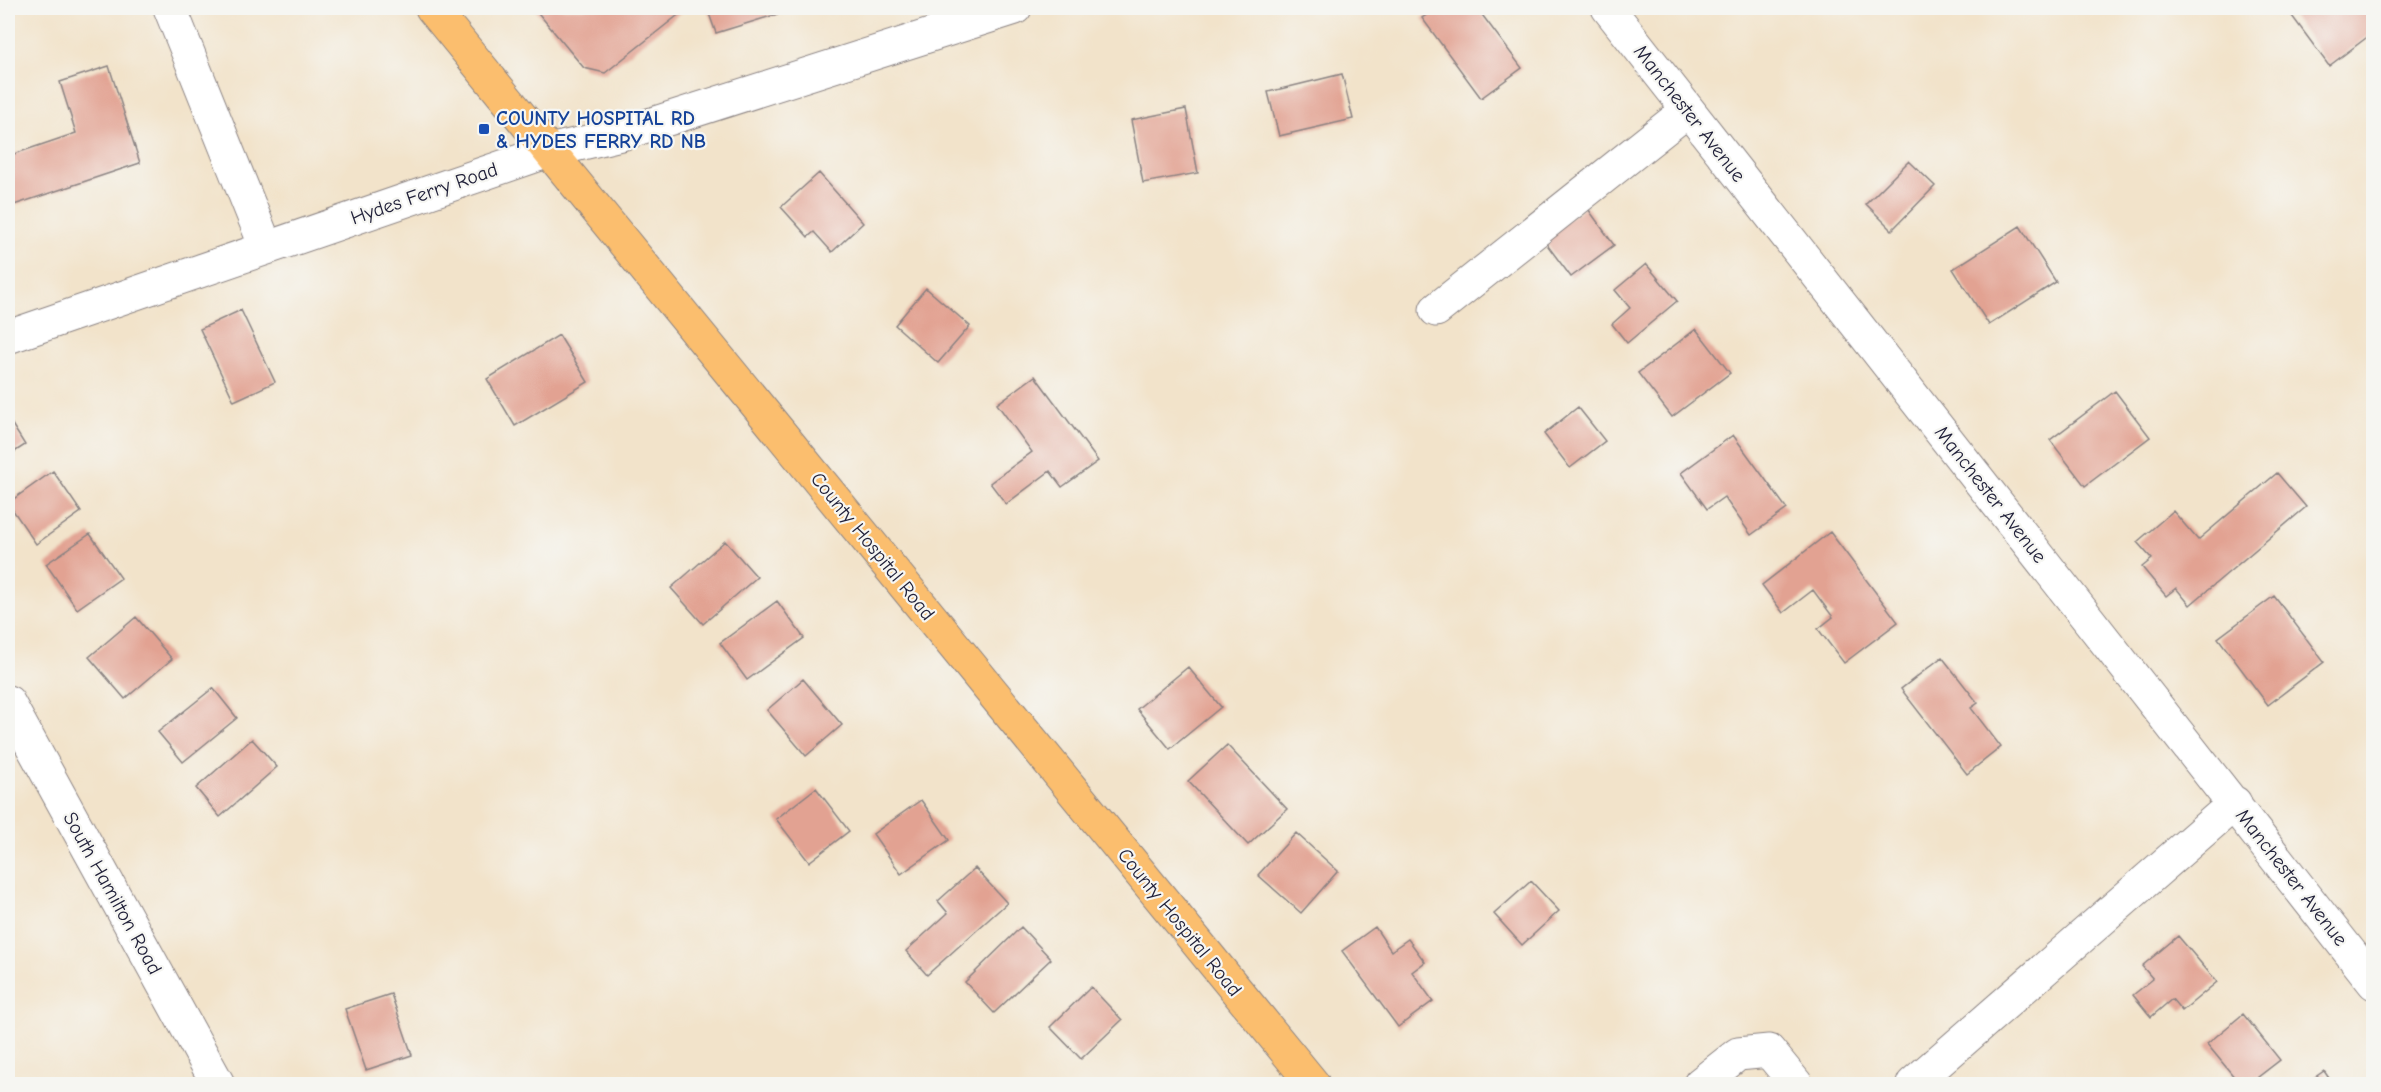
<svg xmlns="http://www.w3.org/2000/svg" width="2381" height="1092" font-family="'Comic Neue',sans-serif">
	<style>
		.building { fill: #e2a292 }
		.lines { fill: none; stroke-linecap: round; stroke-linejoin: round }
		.minor-casing { stroke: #8a8282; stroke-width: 35 }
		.major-casing { stroke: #8a8282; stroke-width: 35 }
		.minor { stroke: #fff; stroke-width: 33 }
		.major { stroke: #fbbe6e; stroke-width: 33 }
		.transit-dot { fill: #1a4fb4; stroke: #f6f6f2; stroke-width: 2 }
		.labels { text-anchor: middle; stroke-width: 4.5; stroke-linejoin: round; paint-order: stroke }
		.street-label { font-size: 20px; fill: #22223b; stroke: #f6f6f2 }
		.transit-label { font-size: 20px; font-weight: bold; fill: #164399; stroke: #f6f6f2; text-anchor: start }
	</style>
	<rect width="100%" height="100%" fill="#f6f6f2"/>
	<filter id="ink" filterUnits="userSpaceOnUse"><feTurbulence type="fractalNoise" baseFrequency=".0167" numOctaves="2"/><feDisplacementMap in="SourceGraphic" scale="12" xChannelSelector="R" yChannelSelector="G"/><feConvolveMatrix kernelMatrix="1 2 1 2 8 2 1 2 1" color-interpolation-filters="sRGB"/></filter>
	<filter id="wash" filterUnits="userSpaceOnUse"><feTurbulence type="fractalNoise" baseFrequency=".008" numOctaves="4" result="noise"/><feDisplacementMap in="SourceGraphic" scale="24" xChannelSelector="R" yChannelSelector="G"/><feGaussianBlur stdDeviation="1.35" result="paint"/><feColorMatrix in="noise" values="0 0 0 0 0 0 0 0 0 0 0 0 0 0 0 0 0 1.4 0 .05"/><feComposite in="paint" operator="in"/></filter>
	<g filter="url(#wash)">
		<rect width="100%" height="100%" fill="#f2e3ca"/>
		<g id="blocks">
			<!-- building -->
			<path class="building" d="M534,8h153l-82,65 -21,-5z
				M707,8h90l-81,25z
				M1437,8h40l45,60 -41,30 -59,-80z
				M2303,8h71v24l-45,34 -37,-50z
				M109,66l31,97 -132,44v-51l68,-23 -16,-51z
				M1342,74l11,45 -74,17 -11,-44z
				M1186,109l12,64 -55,10 -12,-63z
				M1909,161l26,25 -43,44 -26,-26z
				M819,173l44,50 -31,29 -18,-20 -6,5 -27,-30z
				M1586,206l28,39 -43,32 -29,-39z
				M2020,226l36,56 -67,43 -36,-56z
				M1646,264l31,37 -50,42 -15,-19 18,-16 -15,-18z
				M926,288l44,38 -32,37 -43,-38z
				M241,310l34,72 -41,19 -34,-72z
				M1696,329l34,44 -58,44 -34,-44z
				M559,335l29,47 -73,44 -28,-47z
				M1035,376l63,85 -36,26 -12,-16 -44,33 -16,-21 42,-31 -35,-48z
				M2115,391l35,46 -65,49 -35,-46z
				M1578,407l27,34 -35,27 -26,-34z
				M8,418l17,27 -17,11z
				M1733,435l54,74 -36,26 -27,-38 -17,12 -26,-36z
				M53,471l28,41 -45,32 -28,-41z
				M2277,473l29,34 -116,98 -14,-17 -10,8 -24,-29 10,-8 -15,-17 36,-31 25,29z
				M1830,532l68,90 -54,41 -26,-34 15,-12 -20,-27 -30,23 -21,-28z
				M90,534l31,44 -44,31 -31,-45z
				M725,541l32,36 -54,47 -32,-36z
				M2274,596l50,66 -56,43 -50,-67z
				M777,601l27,37 -57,42 -27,-37z
				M136,617l36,42 -47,40 -36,-42z
				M1942,657l36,46 -7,5 30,39 -34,27 -66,-85z
				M1188,667l33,40 -51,42 -33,-40z
				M803,679l39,46 -36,31 -39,-46z
				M213,688l24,30 -54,44 -25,-30z
				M252,739l25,28 -57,50 -24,-29z
				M1227,745l60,64 -39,36 -60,-64z
				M816,788l33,43 -40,31 -33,-43z
				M921,800l28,40 -48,34 -28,-40z
				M1296,833l42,38 -37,42 -43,-38z
				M975,868l32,35 -80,72 -21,-24 42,-38 -10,-12z
				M1531,881l28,30 -37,34 -28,-31z
				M1021,927l30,32 -57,54 -29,-31z
				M1375,927l16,24 17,-12 17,23 -13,10 21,29 -35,26 -56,-76z
				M2178,936l39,46 -35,29 -10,-12 -21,18 -18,-22 20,-16 -11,-13z
				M1091,987l31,33 -41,39 -31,-32z
				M391,994l21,61 -46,15 -21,-61z
				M2243,1014l37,46 -31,24h-9l-33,-40z
				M2324,1071l9,13h-28z"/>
		</g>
	</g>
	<g filter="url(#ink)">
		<use href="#blocks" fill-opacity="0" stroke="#8a8282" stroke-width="1.5"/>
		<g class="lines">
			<defs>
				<path id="minor" d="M170,8l96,239
					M1608,8l766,975
					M1436,310l252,-200
					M8,337l541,-186 72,-17 394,-126
					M8,702l210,382
					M1700,1084l38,-30 31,-3 27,33
					M1913,1084l322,-281"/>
				<path id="major" d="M432,8l881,1076"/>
			</defs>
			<!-- minor casing -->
			<use href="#minor" class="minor-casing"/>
			<!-- major casing -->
			<use href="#major" class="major-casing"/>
			<!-- minor -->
			<use href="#minor" class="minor"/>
			<!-- major -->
			<use href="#major" class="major"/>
		</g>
	</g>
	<!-- markers -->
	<rect class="transit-dot" x="478" y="123" width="12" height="12" rx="3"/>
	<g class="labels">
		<!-- street labels -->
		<g class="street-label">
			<text transform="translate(1690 113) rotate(52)" y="7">Manchester Avenue</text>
			<text transform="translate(424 193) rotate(-19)" y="7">Hydes Ferry Road</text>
			<text transform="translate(1991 494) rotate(52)" y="7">Manchester Avenue</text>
			<text transform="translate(873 546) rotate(51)" y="7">County Hospital Road</text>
			<text transform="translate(2292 877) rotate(52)" y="7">Manchester Avenue</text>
			<text transform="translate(113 893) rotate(61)" y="7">South Hamilton Road</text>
			<text transform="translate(1180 922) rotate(51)" y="7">County Hospital Road</text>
		</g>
		<!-- transit labels -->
		<g class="transit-label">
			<text x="496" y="125">COUNTY HOSPITAL RD<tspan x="496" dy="23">&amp; HYDES FERRY RD NB</tspan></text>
		</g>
	</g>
	<!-- margin -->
	<rect width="2381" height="1092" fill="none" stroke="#f6f6f2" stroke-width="30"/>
</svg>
